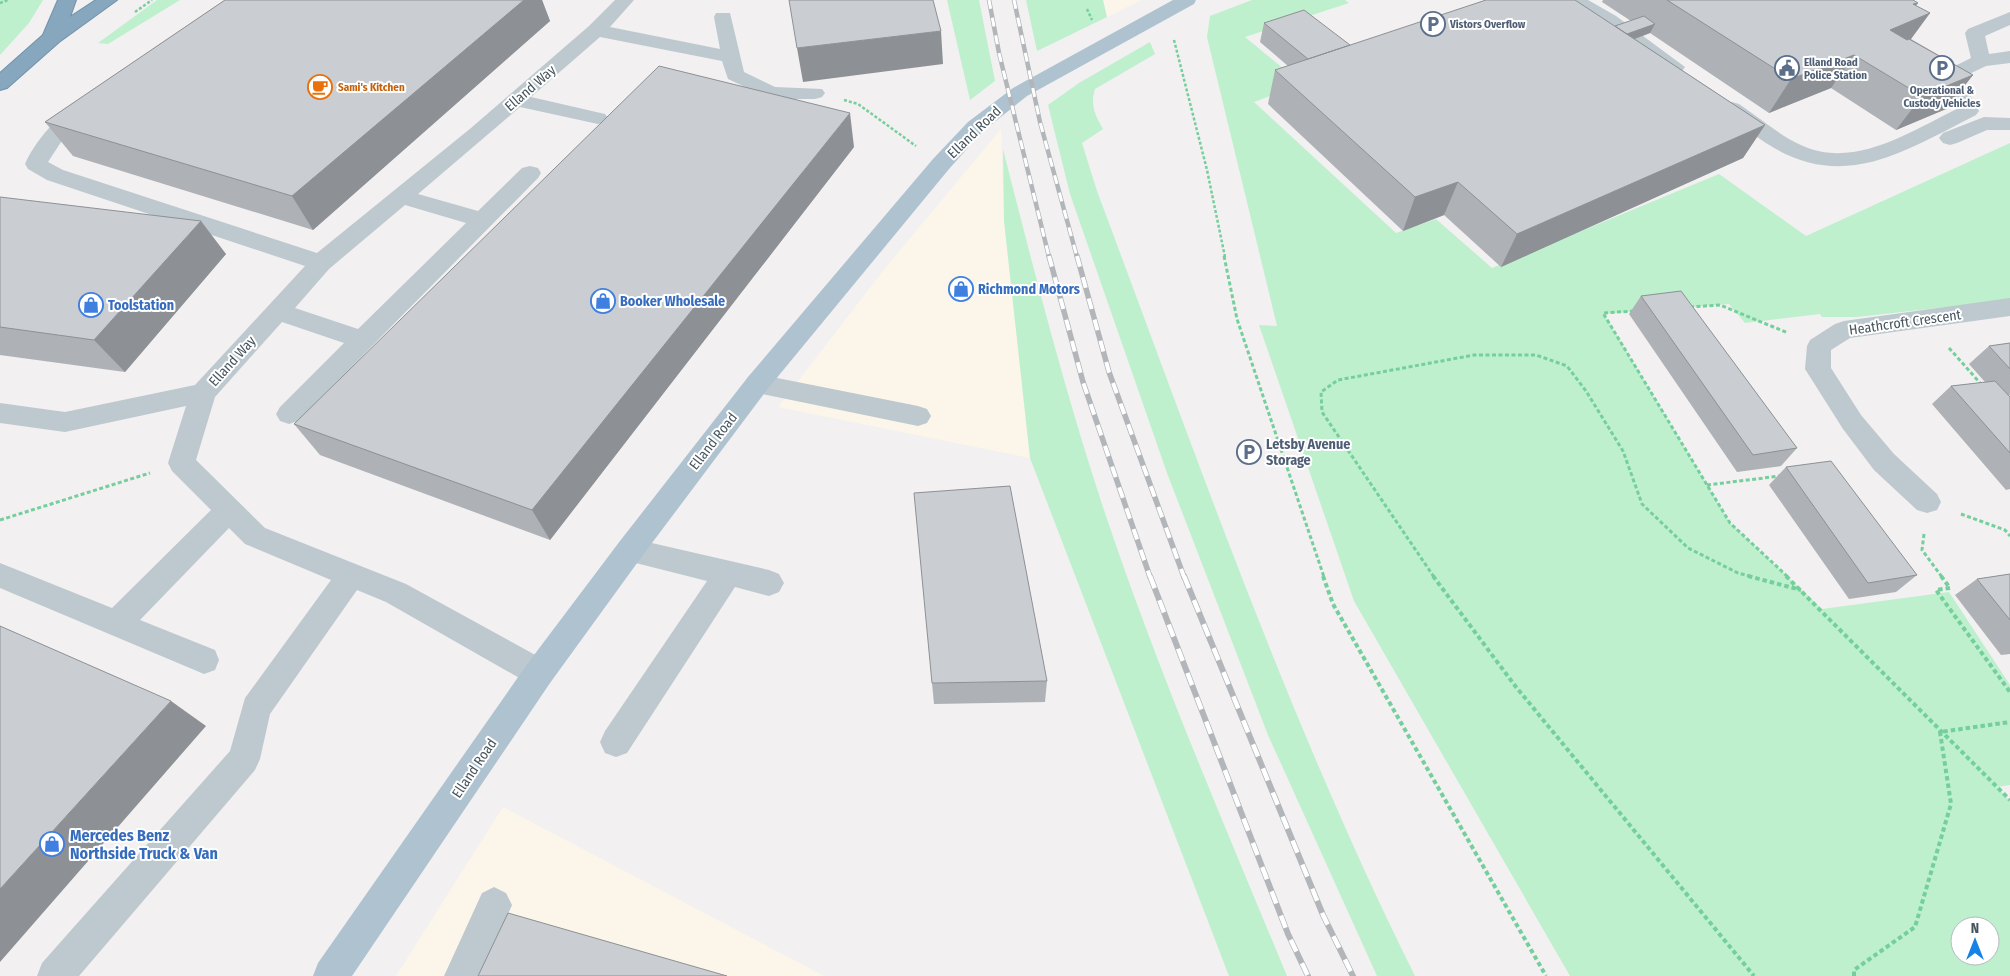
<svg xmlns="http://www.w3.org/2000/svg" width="2010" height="976" font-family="'Fira Sans Condensed',sans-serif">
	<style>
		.commercial { fill: #fcf6ea }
		.green { fill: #bef0ce; fill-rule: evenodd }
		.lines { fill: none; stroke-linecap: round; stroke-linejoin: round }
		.highway-casing { stroke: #7292ab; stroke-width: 2 }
		.path-far2 { stroke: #75cf9c; stroke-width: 2.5; stroke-dasharray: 3 2; stroke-linecap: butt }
		.path-far1 { stroke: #75cf9c; stroke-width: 3; stroke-dasharray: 4 2.5; stroke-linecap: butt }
		.path { stroke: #75cf9c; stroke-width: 4; stroke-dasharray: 4.5 3; stroke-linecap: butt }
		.minor { fill: #bdc9cf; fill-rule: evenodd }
		.major { fill: #afc2cf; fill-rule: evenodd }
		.highway { fill: #87a7bf; fill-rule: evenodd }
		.rail-far2-casing { stroke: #b2b6ba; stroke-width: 4.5 }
		.rail-far1-casing { stroke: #b2b6ba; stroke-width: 5.5 }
		.rail-casing { stroke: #b2b6ba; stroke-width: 6 }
		.rail-far2 { stroke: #fff; stroke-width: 3; stroke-dasharray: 9; stroke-linecap: butt }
		.rail-far1 { stroke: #fff; stroke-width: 4; stroke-dasharray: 11; stroke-linecap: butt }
		.rail { stroke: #fff; stroke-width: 4.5; stroke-dasharray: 13; stroke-linecap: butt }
		.wall { fill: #aeb1b5 }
		.shaded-wall { fill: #8d9094 }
		.building { fill: #caced3; stroke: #8d9094 }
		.labels { text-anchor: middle; stroke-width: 4; stroke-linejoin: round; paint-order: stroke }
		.far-service-label { font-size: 11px; font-weight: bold; fill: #4e5e75; stroke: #fff; text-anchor: start }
		.far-food-label { font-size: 11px; font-weight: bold; fill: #c56008; stroke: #fff; text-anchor: start }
		.street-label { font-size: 14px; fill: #47555e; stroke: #fff }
		.shop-label { font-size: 14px; font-weight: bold; fill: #366cbe; stroke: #fff; text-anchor: start }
		.service-label { font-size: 14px; font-weight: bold; fill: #4e5e75; stroke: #fff; text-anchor: start }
		.near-shop-label { font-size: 16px; font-weight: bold; fill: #366cbe; stroke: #fff; text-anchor: start }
	</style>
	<rect width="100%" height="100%" fill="#f2f0f0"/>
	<!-- commercial -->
	<path class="commercial" d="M1103,0h38l-34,17z
		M1001,129l3,92 26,237 -252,-51 108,-140z
		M503,807l321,169h-428z"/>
	<!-- green -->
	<path class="green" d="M0,0h43l-14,23 -29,32z
		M157,0h23l-72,44 -10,-1z
		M947,0h32l16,81 -25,19z
		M1026,0h77l4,17 -70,34z
		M1252,0h93l4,3 -104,34 57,47 -48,18 142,131 40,-14 56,49 227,-94 87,62 204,-93v157l-153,17h-35l-2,-3 -75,9 -16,-19 -125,10 126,209 92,86 127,-17 61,93v100l-13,2 13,14v175h-440l-216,-375 -95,-276 18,1 -70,-289 3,-21zM1960,926h30v30h-30z
		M1150,42l5,12 -60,35c-5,16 0,26 8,40l-21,14 15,48c99,264 192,532 318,785h-38l-109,-241 -101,-262 -97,-279 -22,-89 31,-22z
		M1003,149c30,118 60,236 98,352 53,161 121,318 186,475h-58l-199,-518 -26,-237z"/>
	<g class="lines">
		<defs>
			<path id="highway" d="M58,0h18l-6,17 26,-17h21l-58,42 -52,46 -7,2v-17l43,-38z"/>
		</defs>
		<!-- highway casing -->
		<use href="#highway" class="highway-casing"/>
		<!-- path-far2 -->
		<path class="path-far2" d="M0,3l8,-3
			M1087,9l5,11
			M135,12l17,-12
			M1174,40l33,130 18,87
			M844,100l14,4 58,42"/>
		<!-- path-far1 -->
		<path class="path-far1" d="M1224,256l13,63 87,258
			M1690,307l30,-2 68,28
			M1634,311l-31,2 127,210 58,54
			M1949,348l32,36
			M1707,485l73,-9
			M1961,514l44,16 5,6
			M0,520l150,-47
			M1924,534l-2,16 20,27
			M1434,577l-112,-165 -1,-20 17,-12 136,-25h62l31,11 19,25 37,60 19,53 46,44 50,25 15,4"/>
		<!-- path -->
		<path class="path" d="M1323,576l10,28 213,372
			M1433,576l83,111 238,289
			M1748,576l53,14
			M1786,576l224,224
			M1941,576l9,12 -14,2 74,102
			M1854,976v-6l61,-43 36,-123 -11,-72 70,-10"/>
		<!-- minor -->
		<path class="minor" d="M615,0h19l-24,27 110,22 -6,-32 2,-4h14l14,59 31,15 47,2 3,4 -3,4 -7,2h-44l-43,-20 -6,-18 -122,-24 -69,60 74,17 3,4 -3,4 -7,2 -78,-17 -102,87 60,17 44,-43 8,-2 8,2 3,5 -3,5 -240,243 -9,3 -9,-3 -4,-7 4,-7 64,-64 -62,-21 -67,75 -19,63 69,68 141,56 144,79 4,10 -4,10 -11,4 -11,-4 -142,-81 -29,-12 -87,124 -10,45 -5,11 -176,206h-42l5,-13 188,-212 15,-53 86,-118 -86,-36 -16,-16 -89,92 75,30 4,10 -4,10 -11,4 -204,-86v-25l112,45 99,-98 -39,-39 -4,-8 18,-57 -121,26 -65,-9v-20l65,9 130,-27 110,-119 -258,-86 -19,-11 -3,-5c9,-21 40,-63 66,-56l3,4 -3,4 -28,23 -15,23 15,8 254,83 154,-125 118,-102zM405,205l61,18 -108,106 -63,-21 34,-39z
			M1565,0h23l28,16 69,51 -3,4h-14z
			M2010,12v13l-25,11 4,18 21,-3v12l-24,3 -21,10 -2,6 16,29 -3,4c-75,38 -136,80 -216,24 -12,-9 -30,-19 -38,-31l3,-4 7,-2 7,2c21,14 41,32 64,42 53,23 108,-15 154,-37l-14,-27 6,-13 22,-11 -6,-25 3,-4z
			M1984,117l26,1v12h-23l-30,13 -7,2 -7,-2 -4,-5 4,-5z
			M2010,298v18l-160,22 -19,12v18l30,47 33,39 43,40 4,8 -4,8 -10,3 -10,-3 -43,-40 -31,-41 -38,-60 2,-23 3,-6 25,-16 9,-3z
			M757,374l161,32 9,3 4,7 -4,7 -9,3 -170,-35 -4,-7 4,-7z
			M630,538l139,32 10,4 5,9 -5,9 -10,4 -34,-9 -108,166 -11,4 -11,-4 -5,-11 5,-11 102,-150 -87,-22 -4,-9 4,-9z
			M494,887l12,6 6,12 -31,71h-37l38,-83z"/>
		<!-- major -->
		<path class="major" d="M1173,0h23l-2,4 -167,92 -45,36 -33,37 -183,222 -126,168 -90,124 -198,293h-39l5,-13 210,-300 92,-122 128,-164 185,-218 35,-37 45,-34z"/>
		<!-- highway -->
		<use href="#highway" class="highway"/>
		<defs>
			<path id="rail-far2" d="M989,0l10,53 50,204
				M1014,0l26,122 37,135"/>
			<path id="rail-far1" d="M1049,256l34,126 67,195
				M1077,256l32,116 75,205"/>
			<path id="rail" d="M1150,576l138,358 20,42
				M1184,576l139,339 30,61"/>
		</defs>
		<!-- rail-far2 casing -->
		<use href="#rail-far2" class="rail-far2-casing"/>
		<!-- rail-far1 casing -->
		<use href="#rail-far1" class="rail-far1-casing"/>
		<!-- rail casing -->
		<use href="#rail" class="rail-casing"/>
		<!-- rail-far2 -->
		<use href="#rail-far2" class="rail-far2"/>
		<!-- rail-far1 -->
		<use href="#rail-far1" class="rail-far1"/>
		<!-- rail -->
		<use href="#rail" class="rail"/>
	</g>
	<!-- wall -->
	<path class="wall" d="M225,0h317l8,21 -237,209 -240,-74 -28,-34z
		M1603,0h310l3,6 14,7 -19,26 62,36 -27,34 -50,21 -65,-42 -62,25 -119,-80 -15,6 130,86 -22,33 -242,109 -57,-52 -41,16 -135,-127 7,-34 13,-4 -28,-24 4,-19 86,22 265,-19 16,-5 -29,-19z
		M854,147l-304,393 -230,-85 -26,-31z
		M0,197l226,57 -101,118 -125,-17z
		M1641,296l156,152 -16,18 -44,6 -108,-158z
		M2010,343v52h-1l1,2v92l-4,1 -74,-86 19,-18 34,-4 -16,-18 20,-18z
		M1786,467l131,108 -21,17 -47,7 -80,-114z
		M2010,574v80l-9,1 -46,-60 22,-16z
		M1047,681l-2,21 -111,2 -2,-21z"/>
	<!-- shaded-wall -->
	<path class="shaded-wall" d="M524,0h18l8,21 -237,209 -21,-34z
		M1918,3l-16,22 28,-12 -25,34 -39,16 24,-33 23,-26z
		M1655,24l-5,9 -58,22 4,-10z
		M941,31l2,33 -140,18 -6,-34z
		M1854,55l-23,33 -62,25 22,-34z
		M1973,75l-27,34 -50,21 26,-34z
		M850,113l4,34 -304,393 -18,-30z
		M1765,125l-22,33 -242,109 16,-33z
		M1458,182l-14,33 -41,16 12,-34z
		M201,221l25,33 -101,118 -31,-32z
		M171,701l35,25 -206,236v-73z"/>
	<!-- building -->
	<path class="building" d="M225,0h299l-232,196 -247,-74z
		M789,0h144l8,31 -144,17z
		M1486,0h89l190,125 -248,109 -59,-52 -43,15 -140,-127z
		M1667,0h246l5,3 -5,1 17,9 -40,17 17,10 2,-1 64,36 -51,21 -68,-41 -63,24z
		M1304,10l46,35 -42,14 -44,-36z
		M1644,16l11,8 -28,10 -12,-8z
		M659,66l191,47 -318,397 -238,-86z
		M0,197l201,24 -107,119 -94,-13z
		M1681,291l116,157 -44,7 -112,-159z
		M2010,343v26l-21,-23z
		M1995,381l15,16v56l-59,-67z
		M1831,461l86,114 -49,8 -82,-116z
		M1010,486l37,195 -115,2 -18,-190z
		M2010,574v46l-33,-41z
		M0,626l171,75 -171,188z
		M508,913l219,63h-249z"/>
	<!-- icons -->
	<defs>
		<symbol id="parking-ring" viewBox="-11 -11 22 22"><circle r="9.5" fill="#fff" stroke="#5c6f8a" stroke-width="1.5"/><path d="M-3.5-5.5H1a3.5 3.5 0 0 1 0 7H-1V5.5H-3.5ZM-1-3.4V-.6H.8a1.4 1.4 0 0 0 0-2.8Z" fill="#5c6f8a"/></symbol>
		<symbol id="civic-ring" viewBox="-11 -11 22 22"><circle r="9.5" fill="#fff" stroke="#5c6f8a" stroke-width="1.5"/><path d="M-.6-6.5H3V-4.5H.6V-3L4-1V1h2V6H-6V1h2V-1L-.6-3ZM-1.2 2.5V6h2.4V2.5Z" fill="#5c6f8a"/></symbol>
		<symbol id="cafe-ring" viewBox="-11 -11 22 22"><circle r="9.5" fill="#fff" stroke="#e8710a" stroke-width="1.5"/><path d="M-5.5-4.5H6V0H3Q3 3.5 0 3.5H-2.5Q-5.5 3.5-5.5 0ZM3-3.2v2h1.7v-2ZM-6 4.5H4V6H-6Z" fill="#e8710a"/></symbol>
		<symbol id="shop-ring" viewBox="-11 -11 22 22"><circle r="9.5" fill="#fff" stroke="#3f7fe0" stroke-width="1.5"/><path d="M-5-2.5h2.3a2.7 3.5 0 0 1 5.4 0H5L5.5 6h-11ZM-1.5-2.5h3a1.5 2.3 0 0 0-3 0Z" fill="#3f7fe0"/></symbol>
	</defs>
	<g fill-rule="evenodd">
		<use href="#parking-ring" x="1419" y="10" width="28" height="28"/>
		<use href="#civic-ring" x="1773" y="54" width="28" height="28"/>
		<use href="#parking-ring" x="1928" y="54" width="28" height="28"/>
		<use href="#cafe-ring" x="306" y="73" width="28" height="28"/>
		<use href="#shop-ring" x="947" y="275" width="28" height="28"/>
		<use href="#shop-ring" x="589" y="287" width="28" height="28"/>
		<use href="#shop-ring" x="77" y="291" width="28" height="28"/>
		<use href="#parking-ring" x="1235" y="438" width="28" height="28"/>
		<use href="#shop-ring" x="38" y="830" width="28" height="28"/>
	</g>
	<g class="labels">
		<!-- far-service labels -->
		<g class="far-service-label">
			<text x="1450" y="28">Vistors Overflow</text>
			<text x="1804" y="66">Elland Road<tspan x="1804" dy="13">Police Station</tspan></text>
			<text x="1942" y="94" text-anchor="middle">Operational &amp;<tspan x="1942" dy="13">Custody Vehicles</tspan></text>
		</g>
		<!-- far-food labels -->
		<g class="far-food-label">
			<text x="338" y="91">Sami's Kitchen</text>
		</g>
		<!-- street labels -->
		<g class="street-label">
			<text transform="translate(530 88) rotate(-41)" y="5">Elland Way</text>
			<text transform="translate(974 132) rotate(-44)" y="5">Elland Road</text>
			<text transform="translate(1905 322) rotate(-8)" y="5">Heathcroft Crescent</text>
			<text transform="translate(232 361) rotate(-48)" y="5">Elland Way</text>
			<text transform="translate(713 441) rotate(-52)" y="5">Elland Road</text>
			<text transform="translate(474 768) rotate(-56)" y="5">Elland Road</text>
		</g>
		<!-- shop labels -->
		<g class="shop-label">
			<text x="978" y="294">Richmond Motors</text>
			<text x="620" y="306">Booker Wholesale</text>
			<text x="108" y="310">Toolstation</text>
		</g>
		<!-- service labels -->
		<g class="service-label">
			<text x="1266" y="449">Letsby Avenue<tspan x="1266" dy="16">Storage</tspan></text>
		</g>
		<!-- near-shop labels -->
		<g class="near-shop-label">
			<text x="70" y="841">Mercedes Benz<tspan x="70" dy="18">Northside Truck &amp; Van</tspan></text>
		</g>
	</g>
	<!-- north arrow -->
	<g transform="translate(1975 941)"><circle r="24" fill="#ffffff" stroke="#b5bbbf"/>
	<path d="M0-4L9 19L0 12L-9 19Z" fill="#1681e6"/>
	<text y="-8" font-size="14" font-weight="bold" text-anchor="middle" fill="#47555e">N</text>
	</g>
</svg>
